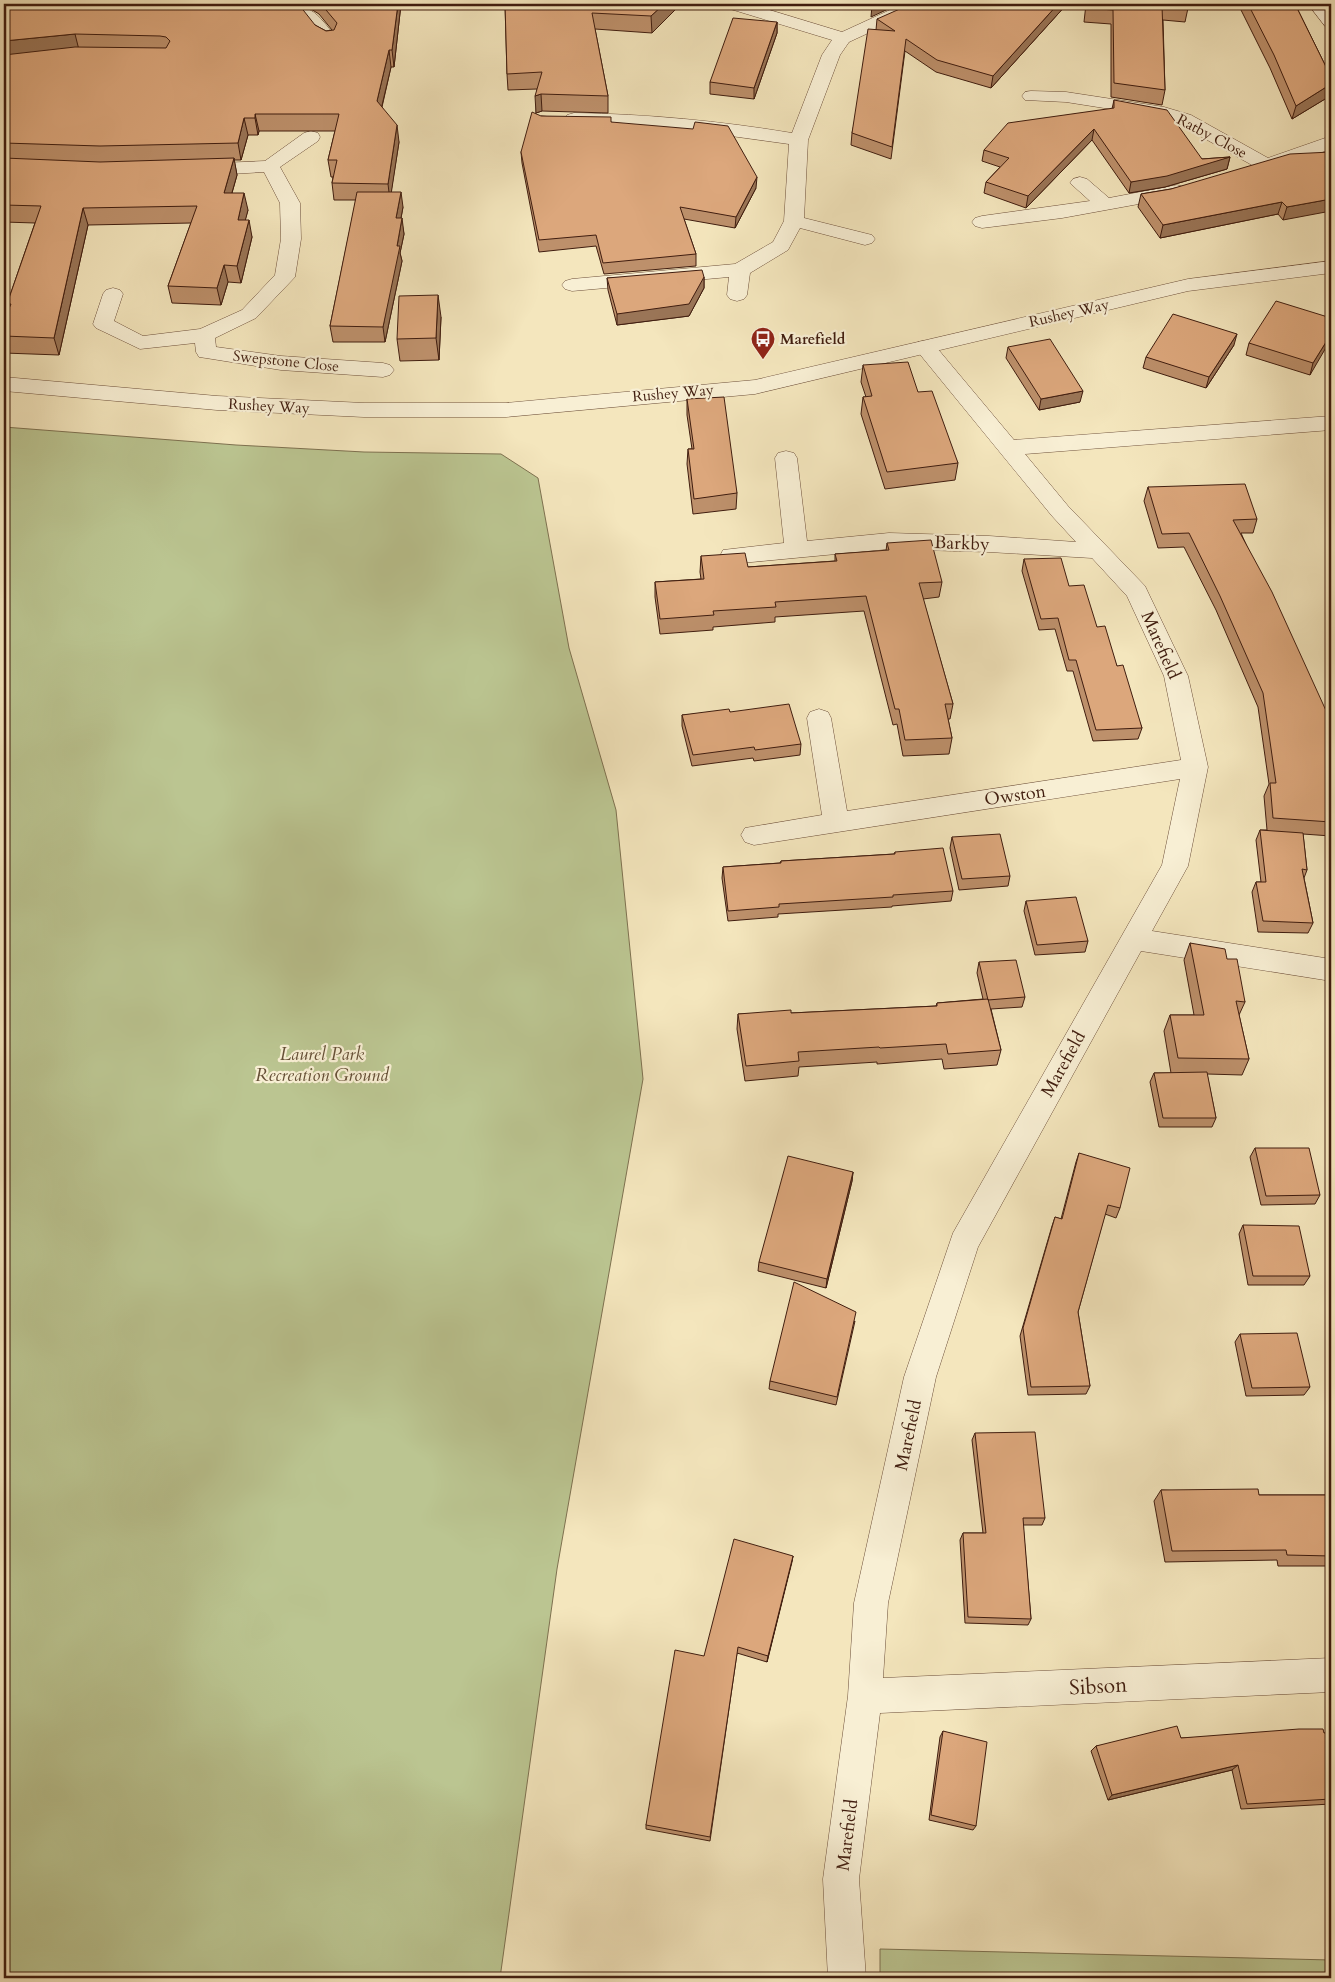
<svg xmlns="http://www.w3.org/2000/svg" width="1335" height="1982" font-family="Cardo,serif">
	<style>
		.green { fill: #bbc591; stroke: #7e7150 }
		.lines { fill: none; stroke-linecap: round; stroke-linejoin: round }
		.minor-casing { stroke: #6d4f3a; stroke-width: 1 }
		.tertiary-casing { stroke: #6d4f3a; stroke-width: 1 }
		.minor { fill: #f8efd4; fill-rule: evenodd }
		.tertiary { fill: #f8efd4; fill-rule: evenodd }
		.wall { fill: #bd906b; stroke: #401d0f }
		.shaded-wall { fill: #9a7557; stroke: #401d0f }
		.building { fill: #dca77c; stroke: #401d0f }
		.labels { text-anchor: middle; stroke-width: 4.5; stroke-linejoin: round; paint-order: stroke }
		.far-street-label { font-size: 15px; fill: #401d0f; stroke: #f8efd4 }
		.far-poi-label { font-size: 15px; font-weight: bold; fill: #401d0f; stroke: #f8efd4; text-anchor: start }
		.street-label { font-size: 18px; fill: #401d0f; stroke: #f8efd4 }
		.park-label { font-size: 18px; font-style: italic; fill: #654f36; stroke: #f8efd4 }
		.near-street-label { font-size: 21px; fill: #401d0f; stroke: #f8efd4 }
	</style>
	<rect width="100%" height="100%" fill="#f4e6bd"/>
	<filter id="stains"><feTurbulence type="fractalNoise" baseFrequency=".004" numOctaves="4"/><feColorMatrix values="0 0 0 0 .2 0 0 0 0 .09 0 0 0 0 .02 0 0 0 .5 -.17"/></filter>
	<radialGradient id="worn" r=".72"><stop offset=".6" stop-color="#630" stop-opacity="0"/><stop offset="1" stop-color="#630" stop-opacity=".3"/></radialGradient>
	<!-- green -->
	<path class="green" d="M4,427l232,18 128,7 137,2 37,24 31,170 47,162 27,269 -86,490 -57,409h-496z
		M880,1949l451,11v18h-451z"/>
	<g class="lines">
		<defs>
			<path id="minor" d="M273,4c38,0 43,6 65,37l-3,4c-19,4 -21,-18 -34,-27 -7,-5 -18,-7 -26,-10z
				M724,4h26l92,28 61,-28h22l-3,4 -73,34 -9,13 -32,85 -4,78 68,17 3,4 -3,4 -7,2 -65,-17 -12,22 -38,23 -3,22 -3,4 -7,2 -7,-2 -3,-4 2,-18 -157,14 -7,-2 -3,-4 3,-4 7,-2 163,-15 38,-22 11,-21 5,-77 -102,-14 -113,-5 -7,-2 -2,-4 2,-4 7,-2c73,1 146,8 218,20l30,-78 10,-15 -105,-32z
				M1308,4h17l6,7v16l-6,-1z
				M1031,91l35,1 98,15 27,8 77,43 63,-22v13l-65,22 -7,-2 -82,-46 -22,-7 -89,-14 -41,-2 -3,-4 3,-4z
				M311,131l7,2 2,4 -2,4 -38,26 20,36 1,36 -6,38 -39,41 -41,20 1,9 65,9 102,7 7,2 4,5 -4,5 -7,2 -102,-7 -75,-12 -7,-1 -3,-5 -1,-9 -55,6 -44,-21 -3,-4 10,-30 3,-4 7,-2 7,2 3,4 -9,27 29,15 57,-7 42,-19 33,-35 6,-36 -1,-36 -16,-31 -66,4 -7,-2 -2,-4 2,-4 7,-2 67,-3 39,-28z
				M1080,177l7,2 22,19 68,-13 7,2 3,4 -3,4 -7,2 -115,21 -80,10 -7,-2 -3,-4 3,-4 7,-2 108,-15 -20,-18 3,-4z
				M925,341l7,1 82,98 317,-24v14l-306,24 43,52 77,80 43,90 20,91 -20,99 -36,65 179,28v22l-190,-30 -163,296 -42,130 -48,226 -5,75 448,-20v34l-451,21 -21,166 7,99h-38l-5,-99 25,-183 6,-93 50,-226 49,-144 209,-368 18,-86 -426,66 -9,-3 -4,-7 4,-7 77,-13 -15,-97 3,-6 9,-3 9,3 3,6 16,93 334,-51 -17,-84 -37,-80 -35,-38 -103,-6 -100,-3 -158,15 -8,-2 -3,-6 3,-6 61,-7 -9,-85 3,-5 8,-2 8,2 3,5 10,83 82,-8 100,3 87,6 -24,-26 -134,-164 -3,-5 3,-5z"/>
			<path id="tertiary" d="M1331,261v12l-143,18 -433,103 -249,23h-142l-147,-7 -213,-19v-14l213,19 147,7h142l249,-23 433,-101z"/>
		</defs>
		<!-- minor casing -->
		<use href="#minor" class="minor-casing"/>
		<!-- tertiary casing -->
		<use href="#tertiary" class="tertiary-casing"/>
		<!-- minor -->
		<use href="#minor" class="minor"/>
		<!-- tertiary -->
		<use href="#tertiary" class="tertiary"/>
	</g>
	<!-- wall -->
	<path class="wall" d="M4,4h203l-1,4 109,17 11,6 6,-1 -13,-16 -13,-8v-2h95l-7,63h-3l-9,40 17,35 -8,50 12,15 -2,11 3,16 -4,19 2,8 -17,81h-52l-3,-16 26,-126h-22l-2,-17 1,-6h-2l-3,-17 7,-29h-76l-1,4h-10l-7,25h-7l3,15 -5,18 16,17 -3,10 7,17 -11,46 -13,-1 -7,23 -49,-2 -4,-17 23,-63 -103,2 -29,130 -55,-2v-33l5,-12 -2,-4 28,-81 -31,-1z
		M505,4h176l-29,29 -57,-4 13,67v17l-66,-2 -6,2 1,-24 -29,1 -1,-16z
		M1067,4l-76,84 -55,-16 -31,-21 -14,108 -40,-14 1,-12 24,-103 1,-11z
		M1086,4h102v4l-3,14 -22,-2 2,70 -3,15 -51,-8v-73l-27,-2z
		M1238,4h57l36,73v14l-1,5 -38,23 -22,-51z
		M777,22v11l-23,66 -44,-5v-12z
		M1114,100l88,59 28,-2 -3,12 -62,18 -36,6 -37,-53 -66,68 -42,-15 2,-11 14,-15 -18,-6 2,-11 128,-41z
		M541,116l70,6 145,66 -21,40 -51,-9 12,35v12l-92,8 -8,-28 -57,6 -17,-89 -1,-11z
		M1331,152l-48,68 -5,-6 -118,24 -22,-31 3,-13 30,-5z
		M704,277v11l-15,28 -72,9 -9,-35 -1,-12z
		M441,317l-2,43 -39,1 -3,-22z
		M1331,318l-21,57 -64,-20 3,-12z
		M1234,345l-28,43 -63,-20 3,-11z
		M1008,347l72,55 -41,8 -33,-52z
		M863,365l55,27 40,71 -3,17 -70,9 -24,-75 2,-17h3l-5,-15z
		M687,399l50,94 -1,16 -43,5 -6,-50 1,-15h4l-5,-34z
		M1148,487l109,32 -4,14h-12l90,203v100l-28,-2 4,36 -3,8 9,45 -5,10 -50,-1 -6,-40 4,-10h5l-5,-42 4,-10h7l-3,-34 5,-12 -11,-77 -42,-97 -32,-63 -26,1 -14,-47z
		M887,543l55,39 -3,15 -16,2 30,105 -3,15h-2l4,19 -3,16 -46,2 -6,-32 -4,1 -29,-114 -89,6v5l-62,5v3l-53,4 -5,-37v-15l46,-3 -1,-7 1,-16 47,11 87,-6v-7l51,-3z
		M1024,559l45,27 28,41 20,39 25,62 -4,11 -45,2 -20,-70h-6l-12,-42 -16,1 -17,-59z
		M730,712l71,32 -1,11 -46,6 -1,-3 -61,8 -10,-40v-11z
		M952,837l58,39 -2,10 -49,4 -9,-42z
		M895,852l58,39 -2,10 -59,5v1l-114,7v3l-50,4 -6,-43 1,-11 57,-4 1,-2 113,-7z
		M1026,901l62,40 -3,11 -50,3 -11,-44z
		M1190,943l37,16 18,43 -6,13 10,44 -7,16 -35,-1 9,44 -4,9h-53l-9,-45 4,-9h17l-7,-42 6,-16h24l-10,-55z
		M979,962l46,35 -3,10 -31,2 10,41 -4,15 -53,4 -2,-10 -65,5v-2l-78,5 -1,9 -53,5 -8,-52 1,-15 53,-1 145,-7 1,-3 46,-4 -6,-26z
		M1331,997v32l-5,-21z
		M1255,1148l65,47 -5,9 -54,1 -11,-48z
		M1079,1153l41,55 -4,10 -11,-4 -27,98 12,74 -4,8 -58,1 -8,-59 32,-110 3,-9 6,2 15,-57z
		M853,1172l-1,9 -26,107 -68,-17 1,-9z
		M1243,1225l67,51 -6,9h-56l-9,-51z
		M855,1321l-19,84 -67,-16 1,-8z
		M1240,1334l70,53 -6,8 -58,1 -11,-54z
		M975,1433l70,85 -3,7h-19l8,94 -3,6 -63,-2 -5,-83 3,-7h20l-11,-93z
		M1161,1490l98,5h72v71h-53l-1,-6 -112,2 -11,-61z
		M793,1556l-26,106 -30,-9 -27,188 -64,-12v-4l58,-169z
		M943,1731l33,95 -3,4 -44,-10 11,-83z
		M1324,1733h7v71l-90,5 -9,-39 -124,30 -17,-49 5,-5 85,-8z"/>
	<!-- shaded-wall -->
	<path class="shaded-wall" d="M199,4h8l-6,21 -4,-17z
		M398,4h3l-7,63 -2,-17z
		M664,4h17l-29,29 -1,-17z
		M873,4h26l-28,13 1,-12z
		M1058,4h9l-76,84 2,-12z
		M777,22v11l-23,66v-11z
		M75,34l4,16 -75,8v-17z
		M389,50l2,17 -12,51 -2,-17z
		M1331,84v7l-1,5 -38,23 4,-13z
		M541,94l1,17 -6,2 -1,-17z
		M255,114l4,17 -1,4 -3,-17z
		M244,118l4,17 -7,25 -3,-17z
		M397,125l2,17 -9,59 -2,-17z
		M1094,129l-2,11 -66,68 2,-12z
		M1230,157l-3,12 -62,18 -36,6 2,-11z
		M234,158l3,17 -10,35 -3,-17z
		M757,177l-1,11 -21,40 1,-11z
		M401,192l2,15 -5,27 -2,-16z
		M244,193l4,17 -7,27 -3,-17z
		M1331,199v12l-48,9 4,-13z
		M1282,202l-4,12 -118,24 3,-13z
		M83,208l5,17 -29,130 -5,-17z
		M402,218l2,16 -4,19 2,8 -17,81 -2,-15z
		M249,220l3,17 -11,46 -4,-17z
		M224,265l4,17 -7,23 -4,-17z
		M704,277v11l-15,28 -72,9v-11z
		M438,295l3,22 -2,43 -3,-22z
		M1237,334l-3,11 -28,43 3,-11z
		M1331,334v5l-21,36 3,-12z
		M1083,391l-3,11 -41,8 2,-11z
		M853,1172l-1,9 -26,107 1,-9z
		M793,1556l-1,6 -25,100 1,-6z
		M1238,1765l-6,5 -124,30 4,-5z"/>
	<!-- building -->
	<path class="building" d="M4,4h195l-2,4 103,1v-3l15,19 11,6 8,-1 3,-7 -16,-19h77l-6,46h-3l-12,51 20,24 -9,59 -56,-1 5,-23h-9l11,-46h-84v4h-11l-6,25 -138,3 -96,-3v-88l71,-8 91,1 4,-7 -4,-4 -6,-1 -85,-2 -71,7z
		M505,4h159l-13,12 -59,-3 16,83 -67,-2 -6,2 7,-24 -35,2z
		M911,4h147l-65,72 -56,-16 -31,-21 -14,108 -40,-14 16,-104 27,2 -18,-12z
		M1087,4h101v4l-26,-2 3,84 -51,-7 -1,-73 -26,-2z
		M1248,4h47l36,73v7l-35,22 -22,-51z
		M733,18l44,4 -23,66 -44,-6z
		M1114,100l53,10 35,49 28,-2 -63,19 -36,6 -37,-53 -66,67 -42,-14 23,-24 -25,-8 24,-27 106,-15z
		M532,112l9,4 70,1v5l82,7 2,-7 33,4 29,51 -21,40 -56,-10 16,47 -93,9 -7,-28 -57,5 -18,-88z
		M1331,152v47l-44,8 -5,-5 -119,23 -22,-31 30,-5 119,-35z
		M4,158l96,4 134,-4 -10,35h20l-6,27h11l-12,46 -13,-1 -7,23 -49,-2 29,-80 -114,2 -29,130 -50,-2v-16l7,-16h-4l34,-98 -37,-1z
		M357,192h44l-5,26h6l-5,28h3l-17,81 -53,-1z
		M702,270l2,7 -15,27 -72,10 -10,-36z
		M438,295l-2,43 -39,1 2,-43z
		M1276,301l55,17v16l-18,29 -64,-20z
		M1173,314l64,20 -28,43 -63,-20z
		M1050,339l33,52 -42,8 -33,-52z
		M908,362l10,30 14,-1 26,72 -71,9 -24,-75 9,-1 -9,-31z
		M724,397l13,96 -43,6 -6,-50h6l-7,-50z
		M1245,484l12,35 -24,1 39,72 56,123 3,21v86l-58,-4 -3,-35h6l-13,-90 -43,-97 -31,-63 -27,1 -14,-47z
		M931,540l11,42 -23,1 34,121h-8l7,34 -47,2 -6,-31h-4l-29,-113 -91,6 1,5 -63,4 1,4 -54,4 -5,-37 49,-3 -3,-23 44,-3 3,14 89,-6 -2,-7 54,-4 -2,-7z
		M1061,558l8,28 15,-1 13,42 8,-1 12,40 6,-1 19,63 -46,2 -20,-70h-7l-11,-42 -17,1 -17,-60z
		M789,704l12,40 -46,6 -1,-3 -61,8 -11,-40 47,-6 1,3z
		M1260,830l43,3 4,37 -5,-1 11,54 -50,-2 -7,-39h10z
		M1000,834l10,42 -48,3 -10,-42z
		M943,848l10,43 -60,4v2l-114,7v3l-51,4 -5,-44 58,-4v-2l114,-7v-2z
		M1076,897l12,44 -51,4 -11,-44z
		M1190,943l35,6 2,10h10l8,43 -9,-1 13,58 -71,-1 -8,-43h34z
		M1016,960l9,37 -37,3 -9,-38z
		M988,999l13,51 -53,4 -2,-10 -66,4 -1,-1 -81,5 1,9 -53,5 -8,-52 53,-4v3l146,-7v-3z
		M1207,1072l9,46h-53l-9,-45z
		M1255,1148h54l11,47 -54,1z
		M1079,1153l51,15 -10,40 -12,-3 -30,107 12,74 -59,1 -8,-59 32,-111 7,2z
		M788,1156l65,16 -26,107 -68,-17z
		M1243,1225l56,1 11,50h-57z
		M794,1282l62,30 -19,85 -67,-16z
		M1297,1333l13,54 -58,1 -12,-54z
		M1035,1432l10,86h-22l8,101 -63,-2 -5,-84h23l-11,-100z
		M1258,1489l1,6h72v61l-44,-1 -1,-5 -114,1 -11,-61z
		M734,1539l59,17 -25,100 -30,-9 -28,190 -64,-12 29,-175 29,6z
		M1177,1726l4,12 118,-9h24l1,4h7v66l-84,5 -9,-39 -126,30 -16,-49z
		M943,1731l44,11 -11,84 -45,-11z"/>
	<!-- icons -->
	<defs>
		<symbol id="bus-pin" viewBox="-11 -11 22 30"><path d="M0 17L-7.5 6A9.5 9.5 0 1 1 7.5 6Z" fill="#8f2418" stroke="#f8efd4"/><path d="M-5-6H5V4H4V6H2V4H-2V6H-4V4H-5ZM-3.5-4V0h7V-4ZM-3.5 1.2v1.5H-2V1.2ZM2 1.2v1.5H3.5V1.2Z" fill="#fff"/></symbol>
	</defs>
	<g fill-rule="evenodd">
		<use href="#bus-pin" x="749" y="325" width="28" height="38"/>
	</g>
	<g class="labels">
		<!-- far-street labels -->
		<g class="far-street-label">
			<text transform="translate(1212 136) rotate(28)" y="5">Ratby Close</text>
			<text transform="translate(1069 313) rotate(-13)" y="5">Rushey Way</text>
			<text transform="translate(286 361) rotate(6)" y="5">Swepstone Close</text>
			<text transform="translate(673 393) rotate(-5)" y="5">Rushey Way</text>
			<text transform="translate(269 406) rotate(3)" y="5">Rushey Way</text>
		</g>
		<!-- far-poi labels -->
		<g class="far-poi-label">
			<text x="780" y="344">Marefield</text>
		</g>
		<!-- street labels -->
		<g class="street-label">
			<text transform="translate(962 543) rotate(2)" y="6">Barkby</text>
			<text transform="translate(1161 645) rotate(66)" y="6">Marefield</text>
			<text transform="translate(1015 795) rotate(-8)" y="6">Owston</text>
			<text transform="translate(1063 1064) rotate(-61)" y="6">Marefield</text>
			<text transform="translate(908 1435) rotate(-78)" y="6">Marefield</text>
			<text transform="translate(847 1835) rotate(-83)" y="6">Marefield</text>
		</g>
		<!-- park labels -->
		<g class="park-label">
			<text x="322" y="1060">Laurel Park<tspan x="322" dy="21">Recreation Ground</tspan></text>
		</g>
		<!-- near-street labels -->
		<g class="near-street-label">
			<text transform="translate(1098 1686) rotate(-3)" y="7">Sibson</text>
		</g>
	</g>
	<!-- margin -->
	<rect width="1335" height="1982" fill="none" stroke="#f4e6bd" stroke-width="20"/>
	<rect x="5" y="5" width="1325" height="1972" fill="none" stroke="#401d0f" stroke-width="2.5"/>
	<rect x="10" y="10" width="1315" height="1962" fill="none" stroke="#401d0f"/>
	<rect width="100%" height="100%" filter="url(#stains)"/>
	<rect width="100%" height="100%" fill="url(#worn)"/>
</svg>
